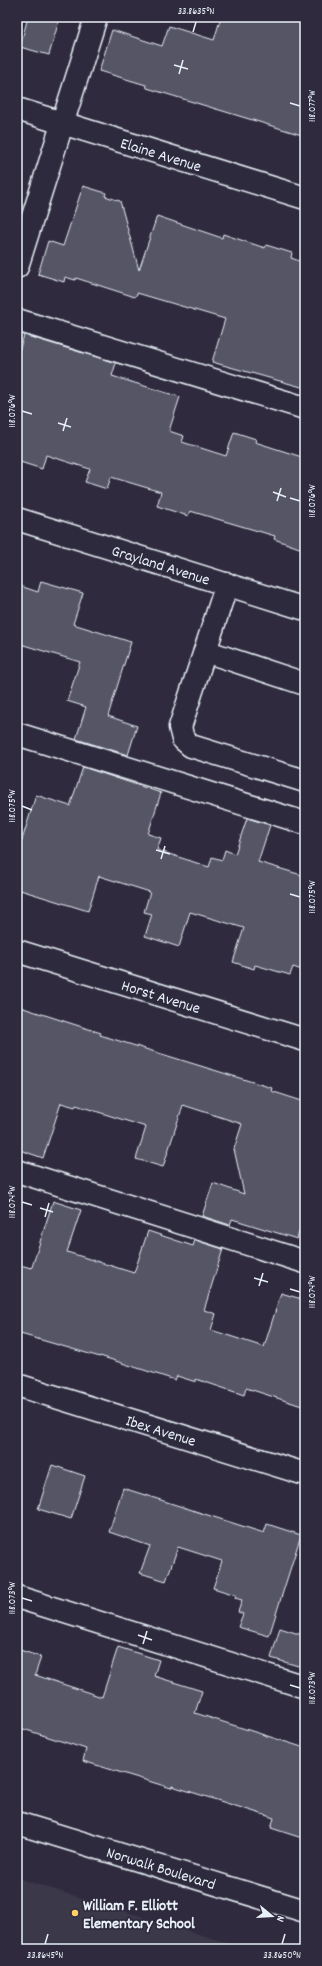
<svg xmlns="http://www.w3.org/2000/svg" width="322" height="1966" font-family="Dekko,sans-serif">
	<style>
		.built { fill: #3b3749 }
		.building { fill: #575565; stroke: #e8f1f8 }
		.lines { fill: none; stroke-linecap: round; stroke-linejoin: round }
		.minor-casing { stroke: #e8f1f8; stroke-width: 25 }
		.major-casing { stroke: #e8f1f8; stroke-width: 25 }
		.minor { stroke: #2f2a3d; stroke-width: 22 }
		.major { stroke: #2f2a3d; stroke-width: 22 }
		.ticks { fill: none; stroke: #e8f1f8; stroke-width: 1.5 }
		.poi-dot { fill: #ffd166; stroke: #2f2a3d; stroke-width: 1.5 }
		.labels { text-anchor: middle; stroke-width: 3.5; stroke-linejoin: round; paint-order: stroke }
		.street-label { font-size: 16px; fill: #e8f1f8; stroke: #2f2a3d }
		.poi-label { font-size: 16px; font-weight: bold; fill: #e8f1f8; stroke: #2f2a3d; text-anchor: start }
		.neatline { fill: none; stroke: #e8f1f8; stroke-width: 1.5 }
		.ticks-label { font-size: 10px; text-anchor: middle; fill: #e8f1f8 }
	</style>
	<rect width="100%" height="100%" fill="#2f2a3d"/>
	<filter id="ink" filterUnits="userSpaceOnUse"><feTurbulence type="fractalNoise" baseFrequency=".025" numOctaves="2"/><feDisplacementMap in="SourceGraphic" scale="8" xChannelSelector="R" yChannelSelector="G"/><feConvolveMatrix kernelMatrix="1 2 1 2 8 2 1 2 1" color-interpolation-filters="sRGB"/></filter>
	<g filter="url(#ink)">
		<!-- built -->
		<path class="built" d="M17,1878l230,71h-230z"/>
		<!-- building -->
		<path class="building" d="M28,17h32l-11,38 -29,-8z
			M221,17h84v119l-158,-48 -1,-3 -47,-14 13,-41 50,16 7,-20 45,14z
			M83,186l23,7 -1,3 15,5 19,69 18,-54 65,22 1,-4 42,14 1,-3 26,8 -1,5 14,5v125l-93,-26 13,-43 -88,-26 -2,4 -59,-19 -1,2 -10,-3 -1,5 -26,-8 10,-33 15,5z
			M24,335l92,28 -4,13 68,21 -11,34 15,5 -2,6 44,14 8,-24 22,7 -1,3 50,16v92l-31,-11 1,-3 -85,-25 -2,5 -31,-10 4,-14 -50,-15 -4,12 -22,-7 5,-13 -44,-14 -4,14 -25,-8v-103z
			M41,581l42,12 -10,31 58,18 -23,74 29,10 -9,29 -52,-16 10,-32 -19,-6 13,-39 -63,-19v-58l21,7z
			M83,767l78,26 -13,41 13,4 -4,12 52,17 3,-10 10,3 3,-10 10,4 12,-36 23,7 -12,37 47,14v95l-12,-4 -3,8 -35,-10 -1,4 -21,-7 11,-34 -54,-16 -11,35 -34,-11 7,-22 -8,-2 6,-20 -51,-16 -11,35 -71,-22v-51l5,2 14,-45 34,11z
			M17,1006l84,27 -1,2 172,53 -1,3 34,11v125l-4,-1 -4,13 -65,-20 -2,6 -28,-9 11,-33 31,11 -10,-45 8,-25 -59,-19 -20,62 -27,-8 10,-32 -70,-22 -1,2 -14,-4 -18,55 -26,-9z
			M53,1201l28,9 -14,42 67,21 14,-42 45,15 2,-6 28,9 -19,61 12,4 -5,16 53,17 17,-54 24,7v107l-59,-19 -2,7 -48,-16v3l-19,-6 -2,4 -75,-24v1l-83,-24v-69l14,4 1,-1z
			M52,1465l33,11 -14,43 -33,-10z
			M123,1488l141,45 3,-9 34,11 -32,101 -31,-9 5,-13 -5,-2 4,-12 -7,-2 1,-3 -23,-7 9,-27 -44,-14 -12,34 -26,-8 10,-27 -41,-14z
			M280,1628l25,8v32l-34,-10z
			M118,1647l41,13 -5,16 48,15 -7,22 110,35v91l-34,-11 3,-10 -102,-32 -1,2 -88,-27 3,-12 -69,-22v-78l24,8 -6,18 67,22z"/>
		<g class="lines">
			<defs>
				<g id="minor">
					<path id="s1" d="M17,109l288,89"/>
					<path d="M17,267l79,-250"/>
					<path d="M17,320l288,88"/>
					<path id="s2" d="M17,519l288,90"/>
					<path d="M227,584l-47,143 3,12 8,7 114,35"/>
					<path d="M205,651l100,33"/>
					<path d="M17,734l288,89"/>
					<path id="s3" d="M17,951l288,89"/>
					<path d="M17,1171l288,91"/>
					<path id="s4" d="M17,1385l288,89"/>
					<path d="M17,1597l288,90"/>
				</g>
				<g id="major">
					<path id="s5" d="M17,1823l288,88"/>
				</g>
			</defs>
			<!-- minor casing -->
			<use href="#minor" class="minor-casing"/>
			<!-- major casing -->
			<use href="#major" class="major-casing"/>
			<!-- minor -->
			<use href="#minor" class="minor"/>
			<!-- major -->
			<use href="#major" class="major"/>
		</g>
	</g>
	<!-- ticks -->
	<path class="ticks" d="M193,32l3,-10M174,65l14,4M179,74l4,-14M290,103l10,3M22,411l10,3M58,423l13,4M63,431l4,-13M273,492l13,5M290,498l10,3M277,501l4,-13M22,806l10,4M156,850l14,4M161,859l4,-13M290,894l10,3M22,1202l10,3M40,1208l13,4M45,1217l4,-14M254,1278l14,4M259,1286l4,-13M290,1289l10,3M22,1598l10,3M138,1635l14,5M143,1644l4,-13M290,1685l10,3M45,1944l3,-10M282,1944l3,-10"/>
	<!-- markers -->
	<circle class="poi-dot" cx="75" cy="1913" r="4"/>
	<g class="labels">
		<!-- street labels -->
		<g class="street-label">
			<text dy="6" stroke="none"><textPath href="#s1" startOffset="151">Elaine Avenue</textPath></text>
			<text dy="6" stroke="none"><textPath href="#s2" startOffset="151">Grayland Avenue</textPath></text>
			<text dy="6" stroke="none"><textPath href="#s3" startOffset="151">Horst Avenue</textPath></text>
			<text dy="6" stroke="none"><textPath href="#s4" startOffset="151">Ibex Avenue</textPath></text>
			<text dy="6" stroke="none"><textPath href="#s5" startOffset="151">Norwalk Boulevard</textPath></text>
		</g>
		<!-- poi labels -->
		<g class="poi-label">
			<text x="83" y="1910">William F. Elliott<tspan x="83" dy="18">Elementary School</tspan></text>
		</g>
	</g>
	<!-- margin -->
	<rect width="322" height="1966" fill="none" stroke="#2f2a3d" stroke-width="44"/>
	<!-- north arrow -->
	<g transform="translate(272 1916) rotate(108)" stroke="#2f2a3d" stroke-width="3" paint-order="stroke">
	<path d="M0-3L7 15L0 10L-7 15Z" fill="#e8f1f8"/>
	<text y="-6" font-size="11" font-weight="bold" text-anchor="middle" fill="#e8f1f8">N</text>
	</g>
	<rect x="22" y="22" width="278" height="1922" class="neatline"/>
	<g class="ticks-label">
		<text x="196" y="14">33.8635°N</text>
		<text transform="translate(311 106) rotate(-90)" y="4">118.077°W</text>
		<text transform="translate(11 411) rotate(-90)" y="4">118.076°W</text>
		<text transform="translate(311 501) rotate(-90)" y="4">118.076°W</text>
		<text transform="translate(11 806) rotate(-90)" y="4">118.075°W</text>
		<text transform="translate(311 897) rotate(-90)" y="4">118.075°W</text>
		<text transform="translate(11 1202) rotate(-90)" y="4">118.074°W</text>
		<text transform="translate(311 1292) rotate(-90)" y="4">118.074°W</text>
		<text transform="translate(11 1598) rotate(-90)" y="4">118.073°W</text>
		<text transform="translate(311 1688) rotate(-90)" y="4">118.073°W</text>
		<text x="45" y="1958">33.8645°N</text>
		<text x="282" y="1958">33.8650°N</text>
	</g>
</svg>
